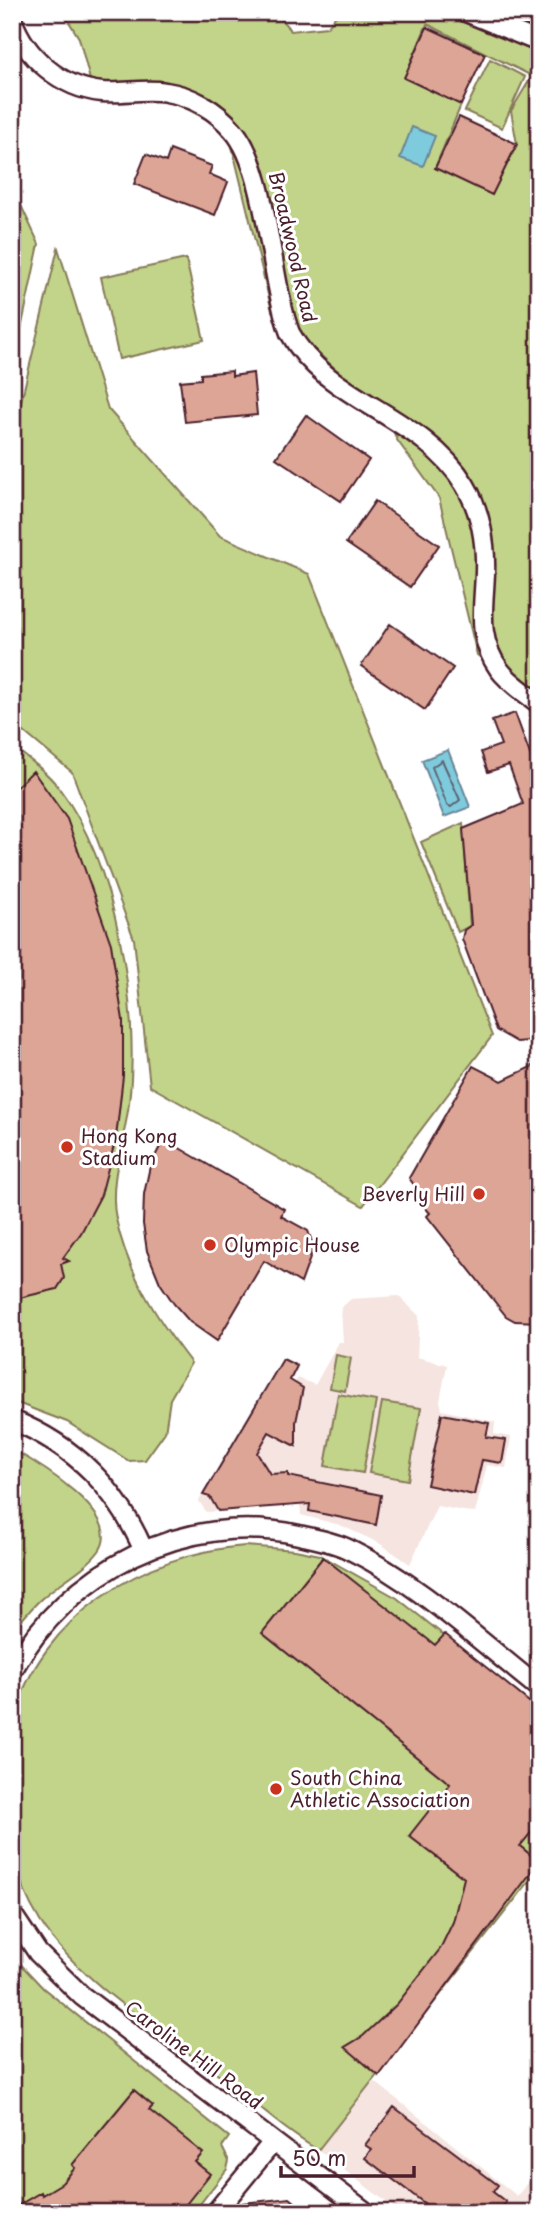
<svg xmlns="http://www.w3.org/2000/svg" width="551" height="2225" font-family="'Playpen Sans',sans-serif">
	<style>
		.built { fill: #f5e4e0 }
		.green { fill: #c2d489; stroke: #867a5a; stroke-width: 2; fill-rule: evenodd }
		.water { fill: #7ecbdd; stroke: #698696; stroke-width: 2 }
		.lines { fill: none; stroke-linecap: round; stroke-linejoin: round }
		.shore { stroke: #5f6472; stroke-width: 2 }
		.building { fill: #dda596; stroke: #4a1f2b; stroke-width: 2 }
		.minor-casing { stroke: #4a1f2b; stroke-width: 23 }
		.minor { stroke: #fff; stroke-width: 18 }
		.poi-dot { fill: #c8321e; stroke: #fff; stroke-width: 2.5 }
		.labels { text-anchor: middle; stroke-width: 6; stroke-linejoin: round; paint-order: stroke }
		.street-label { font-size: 19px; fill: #4a1f2b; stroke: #fff }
		.poi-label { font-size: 19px; fill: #4a1f2b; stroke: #fff; text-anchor: start }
	</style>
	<rect width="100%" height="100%" fill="#fff"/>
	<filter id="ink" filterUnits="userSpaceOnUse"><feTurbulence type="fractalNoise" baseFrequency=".0143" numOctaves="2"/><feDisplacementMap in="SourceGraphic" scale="14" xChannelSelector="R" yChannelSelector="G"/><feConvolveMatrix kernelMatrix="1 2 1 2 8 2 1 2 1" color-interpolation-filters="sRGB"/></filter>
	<g filter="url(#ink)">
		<!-- built -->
		<path class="built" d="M399,1296l20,20 -2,41 30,8 -7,36 2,9 53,12 -1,12 17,3 -5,31 -19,-3 -12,48 -38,-7 -27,58 -31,-21 -39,-18 -39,-10 -1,-10 -94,7 -7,-11 59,-100 20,10 20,-33 17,7 24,-43h4l-2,-34 10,-9z
			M373,2080l144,116 22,-28v45h-138l-83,-63z"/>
		<!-- green -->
		<path class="green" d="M63,12h212l16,19 36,-4 12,-15h127l73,30v661l-62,-48 -38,-157 -42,-58 -10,-24 -115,-105 -44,-181 -74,-38 -60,3 -15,-57zM427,24l105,52 -21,35 6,33 -25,51 -57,-27 26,-63 -57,-27z
			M490,59l35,18 -23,51 -37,-17z
			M12,186l27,58 -27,128z
			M58,248l50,161 112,127 89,38 183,462 -129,170 -213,-120 -16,-147 -62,-167 -60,-50v-283z
			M186,259l18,81 -85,19 -18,-82z
			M12,746c16,12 36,27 47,42 58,77 81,221 70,315 -4,37 -21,79 -13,116 12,55 41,100 75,144l-21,36 -5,33 -20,28 -16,1 -62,-39 -55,-21z
			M463,823l7,103 -12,6 -37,-90z
			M336,1355l15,3 -6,33 -15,-3z
			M338,1394l38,7 -13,72 -38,-7z
			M382,1402l39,6 -13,72 -39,-7z
			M12,1449c25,14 113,66 87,102 -14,19 -41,32 -58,48 -11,10 -20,22 -29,33z
			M245,1546l50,4 25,5 77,43 142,113v158l-221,281c-33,-19 -63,-47 -93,-70 -58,-44 -147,-99 -185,-159 -29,-47 -28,-74 -28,-127 0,-23 -5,-52 1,-74 27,-103 131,-167 232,-174z
			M12,1955l31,33 186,149 -7,10 7,14 -2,8 -34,44h-181z"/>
		<!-- water -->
		<path class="water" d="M412,127l23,9 -12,30 -23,-8z
			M448,750l22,57 -26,10 -22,-57z"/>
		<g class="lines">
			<!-- shore -->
			<path class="shore" d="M442,760l18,40 -9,7 -4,-2 -15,-38z"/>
		</g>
		<!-- building -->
		<path class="building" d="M427,27l58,27 -24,51 -57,-27z
			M459,117l58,27 -25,51 -57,-27z
			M170,150l42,16 -3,8 19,8 -13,33 -81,-31 12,-30 20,8z
			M232,371v5l21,-3 4,42 -72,7 -5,-41 21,-2v-5z
			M306,415l63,45 -28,41 -65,-43z
			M375,501l64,44 -29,42 -64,-44z
			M390,624l63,44 -28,42 -64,-44z
			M515,713l24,66v261l-22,2 -21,-12 -34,-91 2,-9 7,-5 -8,-96 60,-25 -14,-39 -21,7 -7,-20 20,-7 -9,-24z
			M33,771l34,48 44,125 12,76v56l-7,62 -15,57 -20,38 -18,25 6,3 -8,3 3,14 -7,11 -38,9 -7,-2v-505z
			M539,1063v259l-24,-1 -9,-5 -79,-100 3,-3 -9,-10 4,-3 -16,-22 64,-112 29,15z
			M164,1139l120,70 -3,7 27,15 6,16 -13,36 -37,-22 -47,80 -27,-19 -16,-18 -14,-21 -13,-32 -4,-27 1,-30 6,-28z
			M283,1359l14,7 -7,14 13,8 -7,34v24l-27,-14 -12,21 13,21 18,-1v3l93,19 -5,30 -67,-14 1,-7 -92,7 -8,-14 -7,-2z
			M442,1414l47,9 -3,14 20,3 -4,23 -20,-3 -8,35 -47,-10z
			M323,1557l112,88 10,-11 94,76v113l-19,23 19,16 -160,214 -34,-29 18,-11 34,-32 43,-55 13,-27 11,-44 -55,-42 41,-52 -188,-151z
			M134,2090l19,16 -4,4 54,43 -8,9 15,12 -31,39h-167v-4l29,-17 1,3 20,-12 13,-15 -3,-3z
			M394,2107l104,78 -5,7 13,10 -8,11h-61l-72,-55 6,-9 -6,-4z
			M290,2198l18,15h-64l-1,-10z"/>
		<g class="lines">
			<defs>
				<path id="minor" d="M466,12l73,30
					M12,19c13,38 49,69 90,73 21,2 42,-4 64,0 26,4 50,18 67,38 35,39 37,151 57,203 37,69 132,81 175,152 15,25 21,57 20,87 -1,36 -9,65 14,97 10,14 27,24 40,35
					M12,1420c64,26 105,69 132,131
					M12,1671c56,-101 173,-161 287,-136 17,4 36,7 51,15 70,34 128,90 189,138
					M12,1914l26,39 44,43 285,217
					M215,2213l58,-71"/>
			</defs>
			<!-- minor casing -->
			<use href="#minor" class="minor-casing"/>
			<!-- minor -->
			<use href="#minor" class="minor"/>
		</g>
	</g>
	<!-- markers -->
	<g class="poi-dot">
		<circle cx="67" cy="1147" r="7"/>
		<circle cx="479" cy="1194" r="7"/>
		<circle cx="210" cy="1245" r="7"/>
		<circle cx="276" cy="1789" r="7"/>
	</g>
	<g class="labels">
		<!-- street labels -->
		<g class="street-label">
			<text transform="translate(293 247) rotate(77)" y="7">Broadwood Road</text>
			<text transform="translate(194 2055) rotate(37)" y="7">Caroline Hill Road</text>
		</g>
		<!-- poi labels -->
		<g class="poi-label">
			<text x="81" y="1143">Hong Kong<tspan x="81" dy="22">Stadium</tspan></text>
			<text x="465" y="1201" text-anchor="end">Beverly Hill</text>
			<text x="224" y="1252">Olympic House</text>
			<text x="290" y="1785">South China<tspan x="290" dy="22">Athletic Association</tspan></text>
		</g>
	</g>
	<!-- margin -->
	<rect width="551" height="2225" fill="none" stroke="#fff" stroke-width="42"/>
	<rect x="21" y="21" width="509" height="2183" fill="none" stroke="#4a1f2b" stroke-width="2.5" filter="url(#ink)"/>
	<!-- scale -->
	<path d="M281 2166v10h133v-10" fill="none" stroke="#4a1f2b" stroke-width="3.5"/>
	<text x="292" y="2166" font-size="21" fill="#4a1f2b" stroke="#ffffff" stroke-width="5" paint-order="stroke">50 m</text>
</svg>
